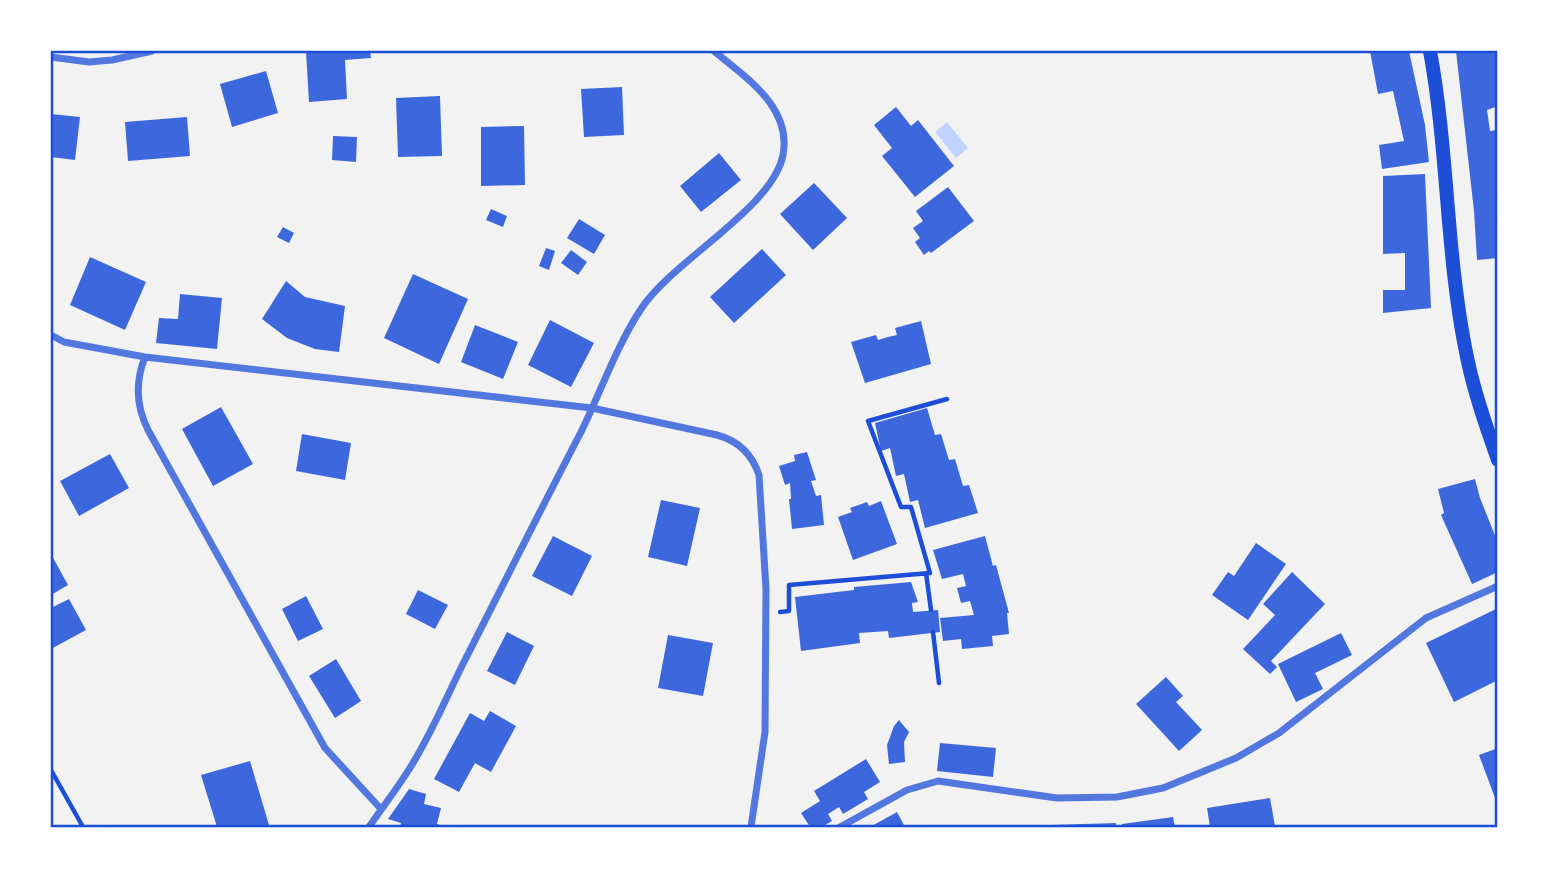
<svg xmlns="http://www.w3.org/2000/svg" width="1549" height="878" font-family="Lora,serif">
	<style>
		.water { fill: #bfd3fe }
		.building { fill: #3d67dc }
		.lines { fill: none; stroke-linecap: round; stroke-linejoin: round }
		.path { stroke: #1d4ed8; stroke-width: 4.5 }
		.minor { stroke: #5277de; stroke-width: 7 }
		.secondary { stroke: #1d4ed8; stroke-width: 14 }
		.neatline { fill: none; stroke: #1d4ed8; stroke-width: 2.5 }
	</style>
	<rect width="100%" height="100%" fill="#f2f2f2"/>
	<!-- water -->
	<path class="water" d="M947,122l21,26 -12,10 -21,-26z"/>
	<!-- building -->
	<path class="building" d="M306,51h64l1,7 -26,2 2,39 -38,3z
		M1370,51h39l16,74 4,37 -47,7 -3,-24 25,-4 -11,-50 -15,3z
		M1456,51h40l2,55 -11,4 3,21 7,-1 1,6v122l-21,2 -3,-49z
		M266,71l12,42 -46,14 -12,-43z
		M622,87l2,48 -40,2 -3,-48z
		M440,96l2,60 -44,1 -2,-59z
		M896,107l15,19 7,-6 36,46 -39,31 -33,-41 10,-8 -18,-23z
		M51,114l29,3 -5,43 -24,-3z
		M187,117l3,39 -62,5 -3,-39z
		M524,126l1,59 -44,1v-59z
		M333,136l24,1 -1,25 -24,-2z
		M719,153l22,27 -40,32 -21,-26z
		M1425,174l6,134 -48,5v-23h22v-37l-22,1v-78z
		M814,183l33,35 -34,32 -33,-36z
		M948,187l26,34 -43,32 -2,-2 -5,4 -9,-13 5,-4 -7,-10 10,-7 -7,-10z
		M491,209l16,7 -4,11 -17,-7z
		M579,219l26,16 -11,19 -27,-16z
		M283,227l11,6 -5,10 -12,-6z
		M546,248l9,3 -6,19 -10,-4z
		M762,249l24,26 -52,48 -24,-26z
		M571,250l16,12 -9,13 -17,-12z
		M90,257l56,25 -21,48 -55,-25z
		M413,274l55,25 -29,65 -55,-26z
		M286,281l19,16 40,9 -6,46 -24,-3 -28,-11 -25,-19z
		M180,294l42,4 -5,51 -61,-6 3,-25 19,1z
		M550,320l44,23 -23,44 -43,-22z
		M921,321l10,43 -66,19 -14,-41 25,-7 2,5 10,-3 9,-2 -2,-7z
		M475,325l43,17 -15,37 -42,-17z
		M221,407l32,57 -40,22 -31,-57z
		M927,408l8,27 6,-1 8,26 6,-1 8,27 6,-1 9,28 -53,15 -7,-28 -8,2 -6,-28 -8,2 -6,-28 -9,3 -6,-28z
		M302,434l49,9 -6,37 -49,-9z
		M807,452l9,28 -5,1 5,15 5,-1 3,30 -32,4 -3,-30h2l-1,-16 -5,2 -6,-19 16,-5 -1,-6z
		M110,454l19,34 -50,28 -19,-35z
		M1475,479l5,19 18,45v29l-26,12 -31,-69 3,-2 -6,-24z
		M661,500l39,8 -13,58 -39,-9z
		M881,501l16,43 -44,16 -15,-43 14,-5 -2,-4 17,-6 2,4z
		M553,536l39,20 -20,40 -40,-20z
		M985,536l8,30 3,-1 13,48h-2l2,21 -17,2 1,10 -31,3 -1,-10 -18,2 -3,-23 34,-3 -4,-14 -9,2 -4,-15 9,-2 -3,-12 -21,5 -9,-29z
		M1256,543l30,21 -38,56 -36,-25 16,-23 6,4z
		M51,554l17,31 -17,10z
		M1292,572l33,32 -54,57 6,6 -7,7 -27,-25 32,-34 -12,-11z
		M911,582l7,20 -6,1 1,9 25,-2 2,22 -51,6 -1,-7 -29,2 1,10 -59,8 -6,-54 59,-7v-3z
		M418,590l30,15 -13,24 -29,-15z
		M306,596l17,33 -25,12 -16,-32z
		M69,599l17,31 -35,19v-41z
		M1498,608v72l-44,22 -28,-59z
		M507,632l27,14 -19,39 -28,-14z
		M1341,633l11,22 -37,18 8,16 -27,13 -18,-38z
		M668,635l45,8 -10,53 -45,-8z
		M336,659l25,42 -26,17 -26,-42z
		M1166,677l17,19 -7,6 26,28 -23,21 -43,-47z
		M490,711l26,15 -25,46 -16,-9 -16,29 -25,-13 36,-66 14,8z
		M899,720l10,12 -5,10 1,20 -16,2 -2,-19 7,-19z
		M940,743l56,5 -3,29 -56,-6z
		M1498,748v58l-19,-51z
		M866,759l14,23 -16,10 4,7 -25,15 -4,-7 -11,7 4,7 -10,6h-12l-9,-14 19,-12 -6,-10z
		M250,761l19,64 -7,2h-45l-16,-52z
		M409,789l17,5 -2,10 17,4 -4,16 8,3h-45l1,-4 -13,-4z
		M1270,798l5,28 -65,1 -3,-19z
		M897,812l8,15h-35z
		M1173,817l2,10h-53v-3z
		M1116,823v4h-65v-2z"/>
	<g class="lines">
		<!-- path -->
		<path class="path" d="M926,573l5,37
			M780,612l9,-1v-26l141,-12 -19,-66h-10l-33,-86 79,-22
			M933,632l6,51
			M51,770l32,57"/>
		<!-- minor -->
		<path class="minor" d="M51,57l38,5 23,-2 40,-9
			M51,335l13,7 81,15 447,51 125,27c22,6 35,19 42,40l7,114 -1,143 -14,95
			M145,357c-10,25 -9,49 3,73l177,318 56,61
			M369,827c13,-19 27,-37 39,-56 23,-35 39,-76 58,-113 38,-75 76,-151 115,-226 20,-41 35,-85 60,-123 31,-48 132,-101 142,-154 9,-48 -37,-77 -69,-104
			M840,827l67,-37 31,-9 119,17 60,-1 46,-9 73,-30 43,-25 147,-115 72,-32"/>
		<!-- secondary -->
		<path class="secondary" d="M1430,51c18,98 16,199 35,296 7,39 20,76 33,113"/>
	</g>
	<!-- border -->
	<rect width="1549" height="878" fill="none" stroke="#ffffff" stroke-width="105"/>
	<rect x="52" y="52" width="1444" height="774" class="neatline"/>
</svg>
